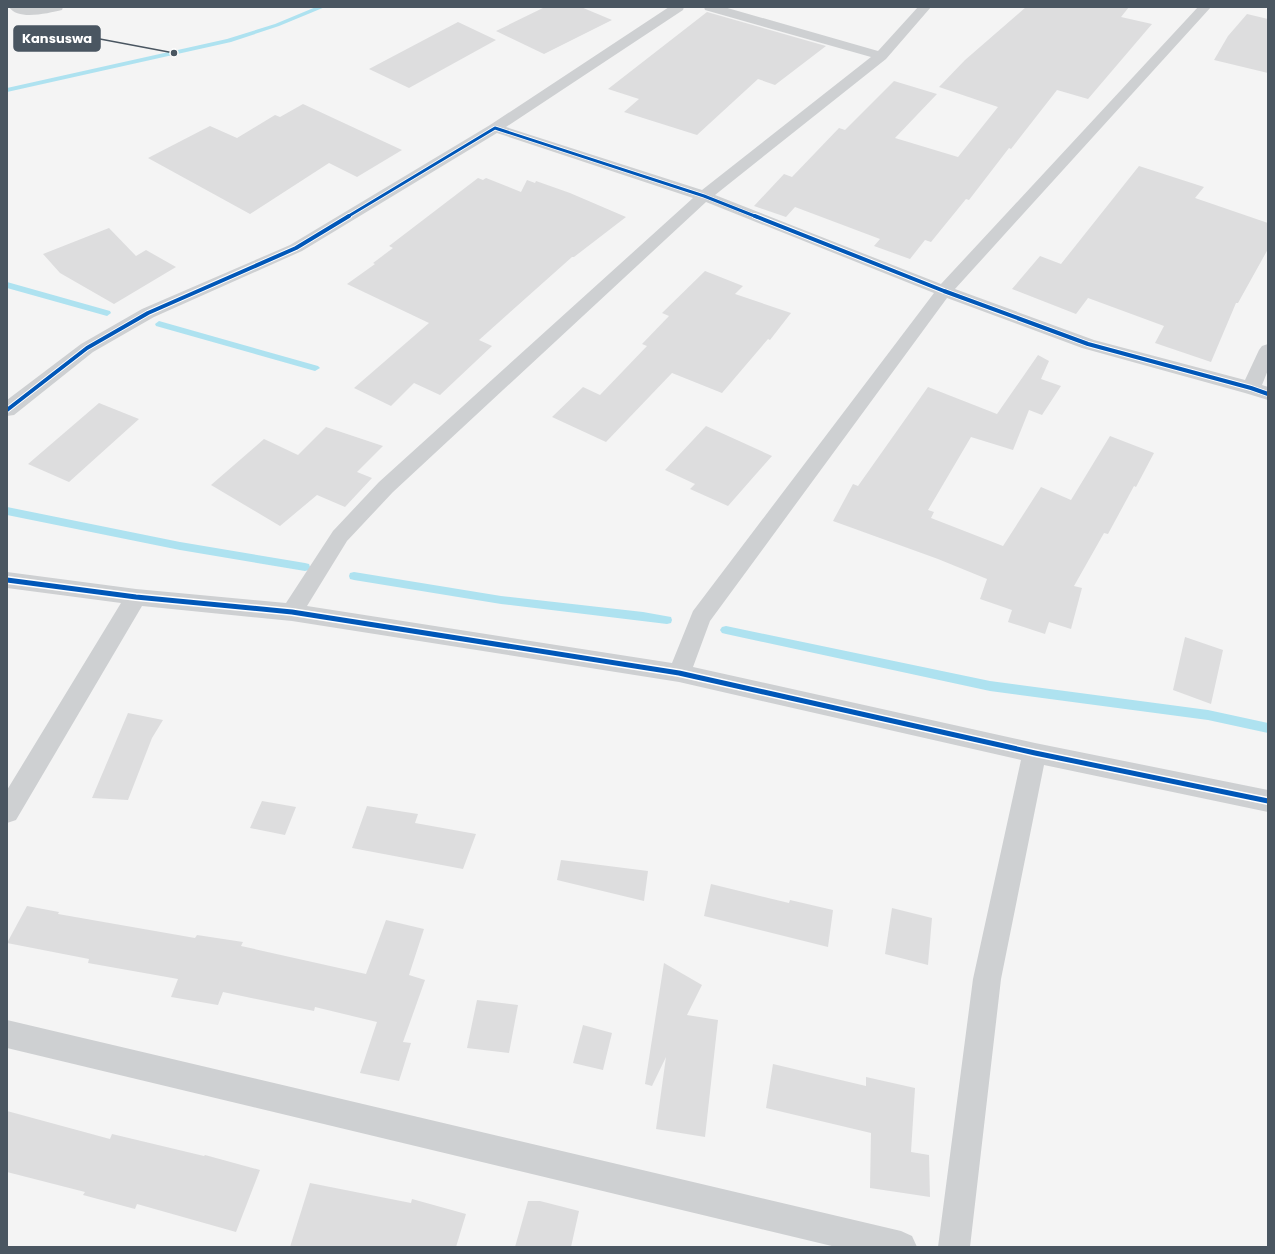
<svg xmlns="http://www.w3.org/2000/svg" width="1275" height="1254" font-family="Poppins,sans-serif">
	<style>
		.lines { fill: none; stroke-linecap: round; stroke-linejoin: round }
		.stream { fill: #aee2f0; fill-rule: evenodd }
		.building { fill: #ddddde }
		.minor { fill: #ced0d2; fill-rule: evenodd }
		.cycleway-far2-casing { stroke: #fff; stroke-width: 4.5 }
		.cycleway-far1-casing { stroke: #fff; stroke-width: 6 }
		.cycleway-casing { stroke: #fff; stroke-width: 8 }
		.cycleway-far2 { stroke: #0057b8; stroke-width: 3 }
		.cycleway-far1 { stroke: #0057b8; stroke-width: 4 }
		.cycleway { stroke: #0057b8; stroke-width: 5 }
		.leader { fill: none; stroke: #4a5661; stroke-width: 1.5 }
		.callout-dot { fill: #4a5661; stroke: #fff; stroke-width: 1.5 }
		.callout { fill: #4a5661; stroke: #4a5661; stroke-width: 1.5 }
		.callout-label { font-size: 13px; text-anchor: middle; font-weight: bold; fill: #fff }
	</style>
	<rect width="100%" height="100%" fill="#f4f4f4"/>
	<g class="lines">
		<!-- stream -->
		<path class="stream" d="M316,7h9l-46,19 -48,16 -224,50v-4l220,-49 48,-15z
			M7,282l103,29 1,2 -4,3 -100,-28z
			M159,321l159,45 2,2 -5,3 -159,-45 -1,-2z
			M7,507l173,35 125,21 4,1 1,3 -1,3 -4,1 -125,-21 -173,-35z
			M354,572l147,24 142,16 28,5 1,3 -1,3 -4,1 -166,-20 -147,-24 -4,-1 -1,-3 1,-3z
			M726,626l264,55 218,29 60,13v10l-60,-13 -218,-29 -264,-57 -4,-1 -2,-3 2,-3z"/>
	</g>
	<!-- building -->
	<path class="building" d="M545,7h36l31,13 -68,34 -48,-23z
		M1026,7h103l-8,10 31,7 -64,75 -31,-9 -46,59 -2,-1 -40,52 -3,-1 -35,43 -6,-2 -15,19 -36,-13 6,-7 -85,-32 -9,10 -32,-11 30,-32 8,3 47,-49 6,2 49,-49 43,13 -42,44 63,19 40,-50 -59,-20 26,-27z
		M707,12l119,34 -51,39 -17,-6 -61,56 -73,-23 15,-13 -31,-10z
		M1247,14l21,5v54l-54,-13 14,-24z
		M458,22l38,18 -87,48 -40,-19z
		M303,104l99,46 -45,27 -28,-14 -79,51 -102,-56 62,-32 27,12 38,-23 5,2z
		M1139,166l65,21 -9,11 73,25v26l-30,54h-2l-25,59 -56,-19 9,-17 -76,-28 -12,16 -64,-25 28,-33 21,8z
		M478,178l5,2 3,-2 35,14 6,-12 8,3 1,-2 34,12 56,24 -52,40h-2l-93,83 13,6 -52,49 -26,-12 -23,23 -37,-18 75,-65 -82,-39 28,-20 -2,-1 20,-15 -4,-2z
		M109,228l27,28 10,-6 30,17 -62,37 -54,-31 -17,-19z
		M705,271l38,15 -8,8 56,19 -21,27 -2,-1 -46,54 -50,-20 -66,69 -54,-25 31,-30 17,8 47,-49 -5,-2 27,-28 -7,-3z
		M1038,355l11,6 -8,18 20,7 -19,29 -13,-5 -16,40 -42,-13 -43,73 6,2 -3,6 72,28 38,-59 30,13 39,-64 44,17 -18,34 -2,-1 -26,48 -4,-1 -30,53 8,2 -11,41 -22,-7 -4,12 -37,-12 4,-12 -32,-11 7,-20 -49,-20 -105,-38 20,-37 5,2 70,-99 69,27z
		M99,403l40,16 -70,63 -41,-18z
		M706,426l66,30 -44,50 -38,-17 5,-5 -30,-14z
		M326,427l57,19 -26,26 15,6 -27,29 -28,-12 -37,31 -69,-41 53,-46 34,16z
		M1185,637l38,13 -12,54 -38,-14z
		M128,713l35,7 -11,18 -24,62 -36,-2z
		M262,801l34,6 -11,28 -35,-7z
		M367,806l51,8 -3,9 61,11 -13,35 -111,-21z
		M561,860l87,11 -4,30 -87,-21z
		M711,884l78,19 1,-3 43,10 -5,37 -124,-31z
		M27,906l32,6 -1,2 137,24 2,-3 46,7 -2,4 125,28 20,-54 38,9 -15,46 16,5 -22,62 8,1 -12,38 -39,-8 17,-51 -62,-15 -1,4 -91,-19 -5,13 -47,-8 7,-18 -90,-16 1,-4 -82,-16z
		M892,908l40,10 -4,47 -43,-11z
		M664,963l38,22 -15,30 31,5 -13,117 -49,-8 10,-72 -14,29 -7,-2z
		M477,1000l41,5 -9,48 -42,-5z
		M583,1025l29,8 -9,37 -30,-7z
		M773,1064l93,22v-9l49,11 -4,64 18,3 1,42 -60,-9 1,-55 -105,-25z
		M7,1111l103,28 2,-5 92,22 1,-1 55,15 -24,62 -99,-28 -2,5 -52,-14 2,-3 -78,-20z
		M310,1183l101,20 1,-4 54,15 -10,33h-166z
		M528,1201h12l39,10 -8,36h-56z"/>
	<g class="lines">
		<!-- minor -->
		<path class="minor" d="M9,7h54l-1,3c-14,3 -44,11 -53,-3z
			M669,7h15l-1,3 -177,117 196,63 169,-133 -166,-47 -1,-3h20l154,44 40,-44h13l-45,52 -171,136 226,89 257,-277h13l-256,282 139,51 151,40 14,-30 3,-4 6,-2v26l-6,15 6,2v13l-23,-7 -163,-45 -135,-50 -237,323 -17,46 342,76 233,47v22l-224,-47 -43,214 -31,268h-32l35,-268 48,-219 -342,-78 -387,-61 -150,-15 -126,214 -9,3v-33l114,-187 -114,-15v-16l129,17 150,14 47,-72 46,-49 314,-284 -196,-65 -195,118 -148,66 -61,35 -79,63 -7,1v-16l74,-56 61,-35 148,-64 200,-120zM706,202l228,91 -241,318 -21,52 -365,-57 40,-65 46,-49z
			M7,1020l894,211 11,5 5,11h-81l-829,-199z"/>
		<defs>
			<path id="cycleway-far2" d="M347,217l148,-89 209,68 53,21"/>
			<path id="cycleway-far1" d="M755,216l189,75 144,53 163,44 17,6
				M7,410l80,-62 61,-35 148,-65 53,-32"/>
			<path id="cycleway" d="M7,580l129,17 156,15 387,61 356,80 233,48"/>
		</defs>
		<!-- cycleway-far2 casing -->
		<use href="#cycleway-far2" class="cycleway-far2-casing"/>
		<!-- cycleway-far1 casing -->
		<use href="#cycleway-far1" class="cycleway-far1-casing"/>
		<!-- cycleway casing -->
		<use href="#cycleway" class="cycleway-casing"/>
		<!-- cycleway-far2 -->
		<use href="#cycleway-far2" class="cycleway-far2"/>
		<!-- cycleway-far1 -->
		<use href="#cycleway-far1" class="cycleway-far1"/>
		<!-- cycleway -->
		<use href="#cycleway" class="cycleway"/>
	</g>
	<!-- callouts -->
	<path class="leader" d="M174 53L100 39"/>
	<circle class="callout-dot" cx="174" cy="53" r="4"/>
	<rect class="callout" x="14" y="26" width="86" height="25" rx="4"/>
	<g class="callout-label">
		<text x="57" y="43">Kansuswa</text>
	</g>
	<!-- border -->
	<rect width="1275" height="1254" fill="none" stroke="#4a5661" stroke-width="16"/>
</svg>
